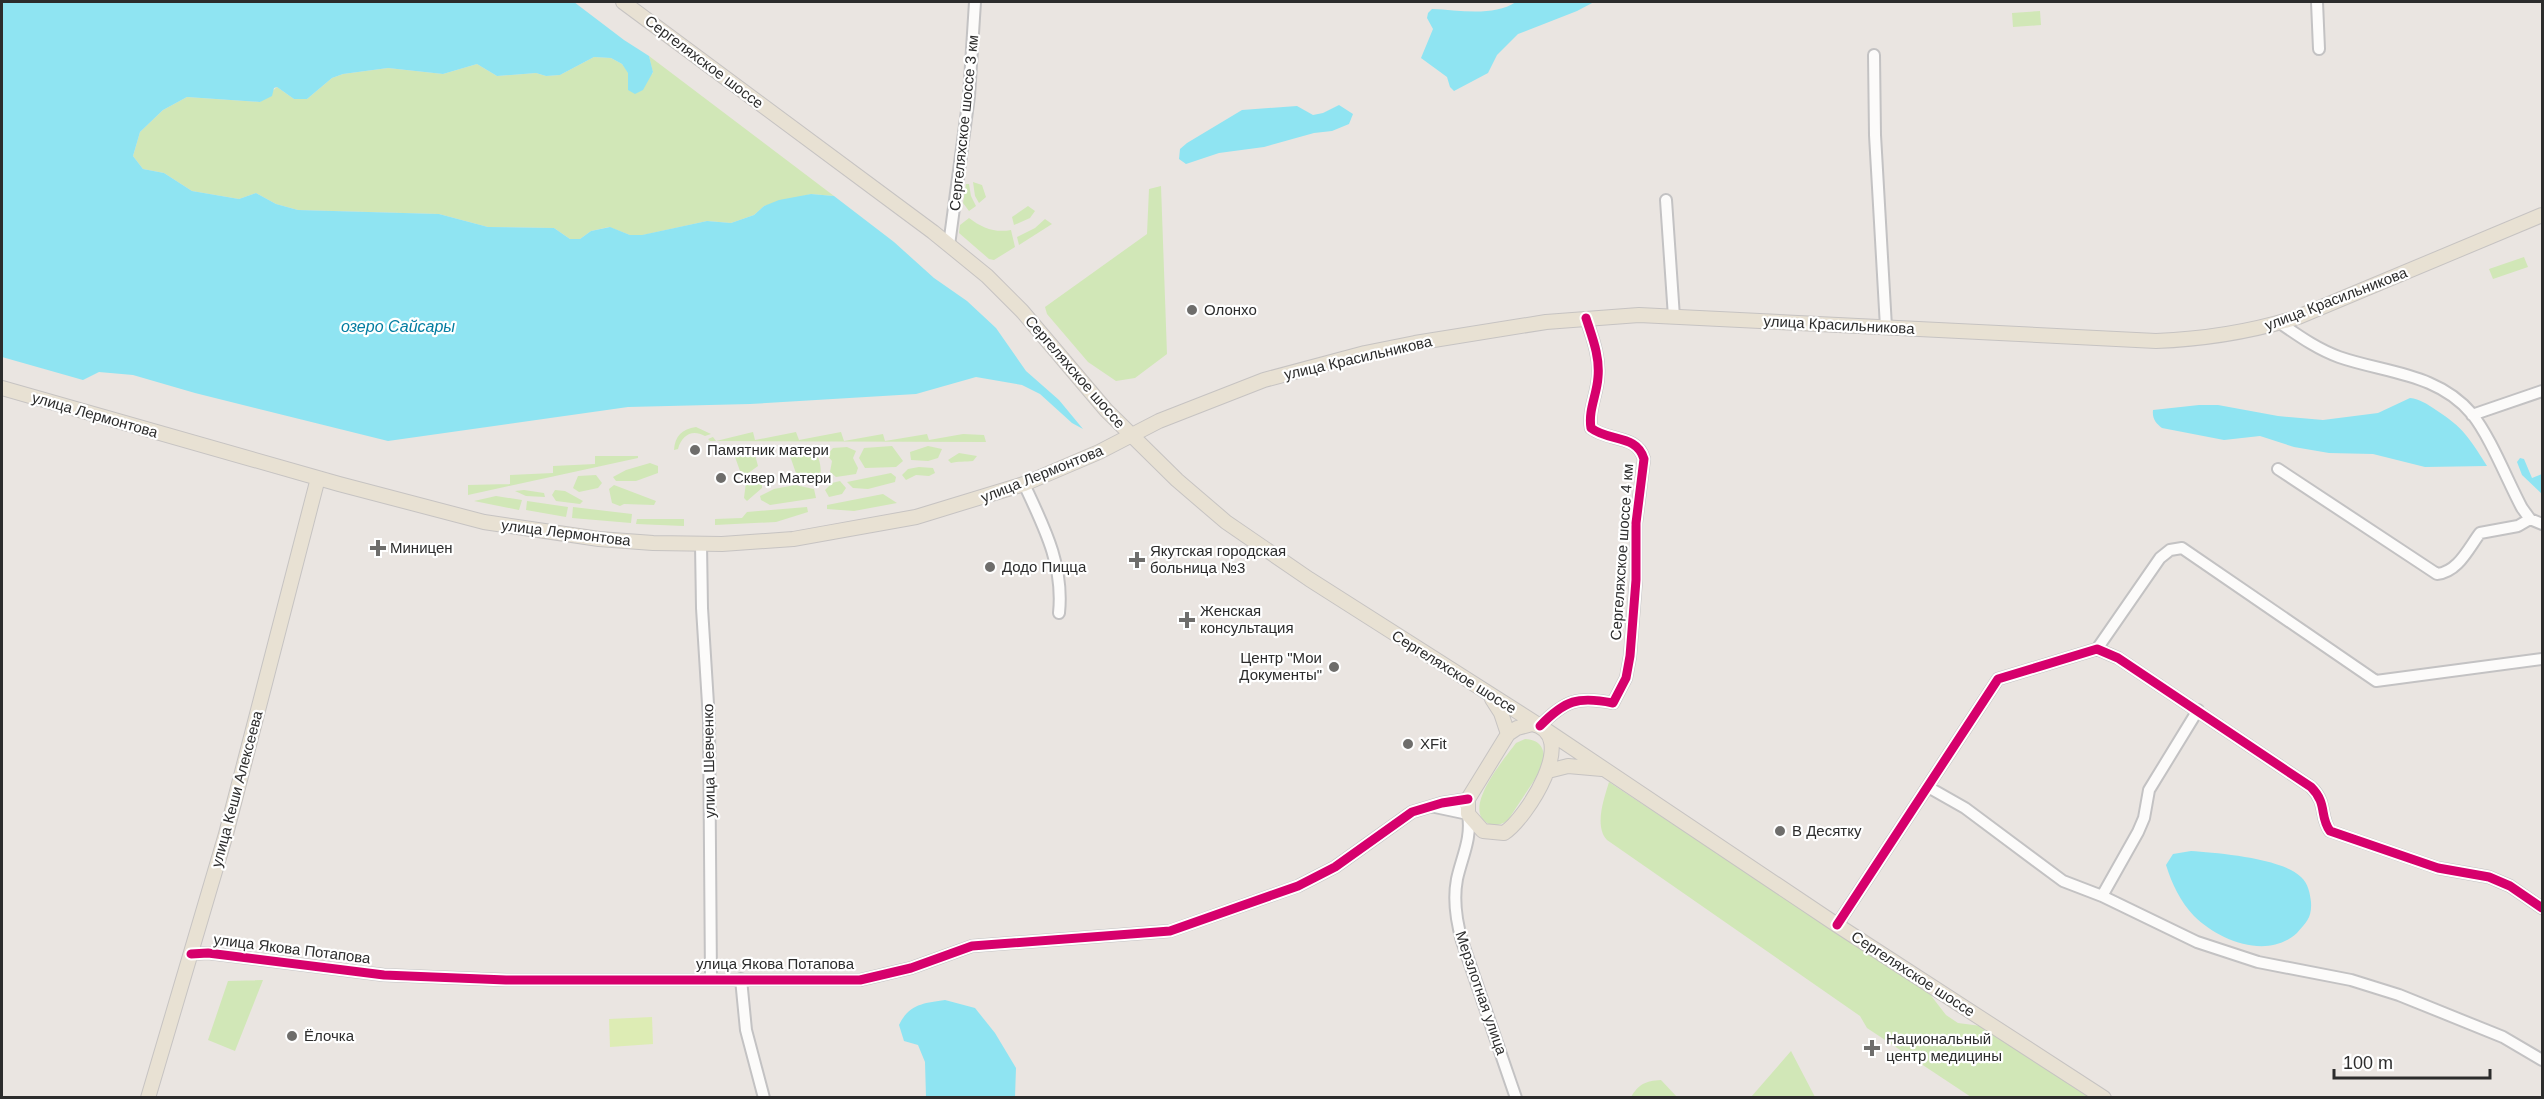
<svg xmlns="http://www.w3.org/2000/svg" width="2544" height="1099" font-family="Arial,sans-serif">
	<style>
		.green { fill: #d1e7b7 }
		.pitch { fill: #ddecb4 }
		.water { fill: #8fe4f2 }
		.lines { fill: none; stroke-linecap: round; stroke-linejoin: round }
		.minor-casing { stroke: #c3c2c3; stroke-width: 14 }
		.major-casing { stroke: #c6c3c2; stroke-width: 16 }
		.minor { stroke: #fcfbfa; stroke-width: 10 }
		.major { stroke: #e8e1d3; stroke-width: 14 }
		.cycleway-casing { stroke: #fff; stroke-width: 13 }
		.cycleway { stroke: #d6006c; stroke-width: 9 }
		.poi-dot { fill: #6e6d6b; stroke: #fff; stroke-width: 2 }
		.labels { text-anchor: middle; stroke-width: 4.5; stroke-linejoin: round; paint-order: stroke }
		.street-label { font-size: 15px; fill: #2c2c2c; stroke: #fff }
		.poi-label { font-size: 15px; fill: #2c2c2c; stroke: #fff; text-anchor: start }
		.water-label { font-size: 16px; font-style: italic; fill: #037da1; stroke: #fff }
	</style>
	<rect width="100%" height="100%" fill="#eae5e1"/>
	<!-- green -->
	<path class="green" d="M2040,11l1,14 -28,2 -1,-14z
		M649,56l185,140 -23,-2 -47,12 -10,9 -23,8 -24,-2 -64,14h-13l-21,-8 -18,4 -11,8h-10l-16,-11 -66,-1 -49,-13 -141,-4 -22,-6 -20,-11 -17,6 -47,-8 -28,-18 -21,-4 -10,-13 7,-24 23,-22 24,-13 73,5 17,-15 17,12h13l25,-21 11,-4 45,-6 55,6 34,-10 20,12 39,-3 10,3 14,-1 34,-18 17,1 11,6 7,9 -1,16 25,-16z
		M973,182l9,3 4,12 -7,6 -4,-7z
		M966,184h3l2,12 5,10 -7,5 -6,-8z
		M1161,186l6,168 -32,24 -19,3 -28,-19 -41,-48 -2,-7 102,-73 2,-45z
		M1028,206l7,5 -5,7 -16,7 -2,-8z
		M969,218c13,10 26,15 42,12l4,17 -21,13 -5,-1 -30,-26 1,-8z
		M1045,219l7,5 -33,21 -2,-8 18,-9z
		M2524,257l4,10 -35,12 -4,-10z
		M696,427l15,7 -6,2c-13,-7 -23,-1 -27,13l-4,1c1,-14 8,-21 22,-23z
		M753,432l2,8 41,-8 3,8 42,-8 3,9 39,-7 2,7 42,-7 2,6 34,-6 21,1 2,7 -276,-1 -2,-2 5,-2 3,4z
		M892,446l11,15 -7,6 -31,1 -6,-10 5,-10z
		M928,446l14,3 -4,9 -10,3 -17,-1 -1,-8z
		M800,447h12c8,11 10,19 8,33l-6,3 -16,-4 -8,-23 2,-4z
		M847,447l9,4 -3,7 5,10 -2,6 -20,3 -6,-5 2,-11 -5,-6 6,-7z
		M754,451l4,15 -11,8 -7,-3 -5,-14 6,-5z
		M959,453l18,3 -4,5c-8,1 -15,0 -22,2l-3,-3z
		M595,456h43v2l-170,37v-10l42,-1v-9l43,-2v-7l42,-2z
		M650,463l8,3v7l-22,8h-20l-3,-4 13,-7z
		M919,467l14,1 2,5 -6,3 -13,-1 -10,5 -4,-5 6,-6z
		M891,473l5,4 -1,5 -27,7 -15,-1 -6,-6z
		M596,475l6,8 -4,5 -19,4 -6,-4 5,-12z
		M749,479l13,3v6l-15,13 -3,-3 2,-16z
		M840,481l6,7 -4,6 -13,3 -4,-7 7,-7z
		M614,485l42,16 -2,4 -30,-1 -4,2 -8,-3 -3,-14z
		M795,485l19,4 2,9 -46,7 -9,-5 -1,-4 14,-7z
		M524,490l20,3 1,4 -19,-1 -11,-5z
		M555,490l10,1 18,10 -3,3 -24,-3 -4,-6z
		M883,494l14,9 -43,8 -27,-2v-4z
		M496,496l26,4 -3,10 -45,-9z
		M527,501l41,6 -2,10 -40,-7z
		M573,507l59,7 -1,9 -59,-5z
		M807,507l1,5 -32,10 -61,3v-6l27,-1 5,-6z
		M637,519h47v7l-48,-2z
		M1525,739c17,1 19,10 20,25l-37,56c-7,5 -14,7 -21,3 -25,-15 18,-65 29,-80z
		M1609,782l320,211 17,22 12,8 23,3 108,71h-118l-104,-69 -7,-12 -253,-176c-13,-14 -3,-41 2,-58z
		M263,980l-28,71 -27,-11 20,-59z
		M1791,1051l24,46h-64z
		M1661,1080l16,17h-46c8,-13 14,-16 30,-17z"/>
	<!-- pitch -->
	<path class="pitch" d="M652,1017l1,27 -43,3 -1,-28z"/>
	<!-- water -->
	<path class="water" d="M2,2h572l50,38 25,16 4,16 -10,18 -8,4 -7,-4v-17l-6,-9 -11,-6 -17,-1 -34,18 -14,1 -10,-3 -39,3 -20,-12 -34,10 -55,-6 -45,6 -11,4 -25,21h-13l-17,-12 -3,1 -2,8 -12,6 -73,-5 -24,13 -23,22 -7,24 10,13 21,4 28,18 47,8 17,-6 20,11 22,6 141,4 49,13 66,1 16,11h10l11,-8 19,-4 20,8h12l65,-14 24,2 23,-8 10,-9 15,-6 32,-6 23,2 60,46 40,36 33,23 29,27 30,43 33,29 24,29 -11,-6 -32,-29 -18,-9 -46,-8 -60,17 -166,10 -122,3 -240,34 -193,-48 -62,-18 -34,-3 -16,8 -81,-23z
		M1516,2h78l-17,9 -59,23 -21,21 -9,18 -34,18 -4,-4 -3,-10 -26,-19 12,-29 -6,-11 1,-5 4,-4c27,1 61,8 84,-7z
		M1339,105l14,9 -4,10 -17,7 -18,2 -50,14 -45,6 -33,11 -7,-5 1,-10 7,-6 55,-33 55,-4 16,9 10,-2z
		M2410,398c10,1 17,6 26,12 27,17 34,29 51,56l-62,1 -52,-13 -44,-1 -35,-6 -34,-11 -36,4 -62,-12c-6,-5 -10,-9 -9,-18l46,-5h19l60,11 45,4 55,-7z
		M2520,458l4,1 8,19 10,-4v20l-20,-19 -5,-13z
		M2191,851c27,2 91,7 110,26 7,6 9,16 10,25 1,15 -4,20 -14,31 -29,27 -78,8 -103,-17 -14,-15 -22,-32 -28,-51l7,-11z
		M945,1000l30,8 20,25 21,35 -1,29h-89l-1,-35 -7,-17 -14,-4 -5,-16c10,-21 25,-22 46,-25z"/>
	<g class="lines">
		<defs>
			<path id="minor" d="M2317,2l2,47
				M1874,55l1,80 11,192
				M1666,200l8,117
				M949,245l20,-149 6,-94
				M2280,323c19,13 37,26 59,34 46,16 99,16 133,57 19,24 35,66 50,94l8,11 12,5
				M2472,415l70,-24
				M2278,469l159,105c21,-2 31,-25 43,-41l38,-7 12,-7
				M1024,484c20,43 40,81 35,129
				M701,544l1,64 7,112 2,259
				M2097,649l63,-91 10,-8 12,-2 194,133 166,-22
				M1540,726c25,-26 38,-30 73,-23l13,-25 4,-22 6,-76v-57l8,-64c-7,-25 -35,-17 -53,-31 -3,-18 6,-33 7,-51 2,-21 -6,-40 -12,-59
				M1928,787l37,21 98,73 39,15 95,46 61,20 93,18 48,15 104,42 39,23
				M1435,807l33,7c4,25 -6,42 -11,65 -4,21 -1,41 5,62l54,157
				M2102,896l36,-64 6,-14 5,-28 49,-80
				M1837,925l161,-246 99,-30 21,9 193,129c17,17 8,29 19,44l108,37 51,9 21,9 32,22
				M191,954l17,-1 176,22 122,5h354l51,-12 61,-22 198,-15 128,-45 37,-19 77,-55 30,-9 26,-4
				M741,979l5,51 18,68"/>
			<path id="major" d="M623,2l310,230 54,44 35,35 84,99 71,70 49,42 83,57 231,147 297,199 267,173
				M2,388l337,96 145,38 115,17 54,4 69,1 71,-5 123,-22 108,-33 75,-32 60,-31 105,-41 101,-27 50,-10 131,-21 93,-7 517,26c49,-2 95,-9 142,-24l244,-102
				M1492,699l9,14 7,21
				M1532,724c49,10 -6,95 -28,109l-21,-2 -15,-17v-15l40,-65 9,-6z
				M1548,771l20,-5 34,3
				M148,1098l78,-264 92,-356"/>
		</defs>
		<!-- minor casing -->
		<use href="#minor" class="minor-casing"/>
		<!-- major casing -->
		<use href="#major" class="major-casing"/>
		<!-- minor -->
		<use href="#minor" class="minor"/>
		<!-- major -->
		<use href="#major" class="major"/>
		<defs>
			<path id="cycleway" d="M1540,726c25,-26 38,-30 73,-23l13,-25 4,-22 6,-76v-57l8,-64c-7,-25 -35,-17 -53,-31 -3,-18 6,-33 7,-51 2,-21 -6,-40 -12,-59
				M1837,925l161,-246 99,-30 21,9 193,129c17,17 8,29 19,44l108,37 51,9 21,9 32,22
				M191,954l17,-1 176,22 122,5h354l51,-12 61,-22 198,-15 128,-45 37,-19 77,-55 30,-9 26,-4"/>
		</defs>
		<!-- cycleway casing -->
		<use href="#cycleway" class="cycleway-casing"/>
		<!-- cycleway -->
		<use href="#cycleway" class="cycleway"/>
	</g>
	<!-- markers -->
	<g class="poi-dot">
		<circle cx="1192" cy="310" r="6"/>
		<circle cx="695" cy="450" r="6"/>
		<circle cx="721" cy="478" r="6"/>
		<path d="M375 539h6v6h6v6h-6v6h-6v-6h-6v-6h6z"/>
		<path d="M1134 551h6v6h6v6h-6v6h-6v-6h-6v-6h6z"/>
		<circle cx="990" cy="567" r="6"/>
		<path d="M1184 611h6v6h6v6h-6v6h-6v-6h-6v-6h6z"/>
		<circle cx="1334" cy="667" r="6"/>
		<circle cx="1408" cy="744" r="6"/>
		<circle cx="1780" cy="831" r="6"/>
		<circle cx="292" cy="1036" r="6"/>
		<path d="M1869 1039h6v6h6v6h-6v6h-6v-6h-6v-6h6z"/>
	</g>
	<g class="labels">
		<!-- street labels -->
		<g class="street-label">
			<text transform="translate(704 62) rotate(37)" y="5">Сергеляхское шоссе</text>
			<text transform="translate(964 123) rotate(-84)" y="5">Сергеляхское шоссе 3 км</text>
			<text transform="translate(2336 299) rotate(-21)" y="5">улица Красильникова</text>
			<text transform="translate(1839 325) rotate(3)" y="5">улица Красильникова</text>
			<text transform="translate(1358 358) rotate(-13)" y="5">улица Красильникова</text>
			<text transform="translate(1075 372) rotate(49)" y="5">Сергеляхское шоссе</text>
			<text transform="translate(95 415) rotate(16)" y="5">улица Лермонтова</text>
			<text transform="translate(1042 474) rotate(-22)" y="5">улица Лермонтова</text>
			<text transform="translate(566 533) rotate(7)" y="5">улица Лермонтова</text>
			<text transform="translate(1622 552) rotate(-86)" y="5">Сергеляхское шоссе 4 км</text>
			<text transform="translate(1454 672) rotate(32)" y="5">Сергеляхское шоссе</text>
			<text transform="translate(709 761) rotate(-91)" y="5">улица Шевченко</text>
			<text transform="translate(237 789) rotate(-75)" y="5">улица Кеши Алексеева</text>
			<text transform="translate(292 949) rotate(7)" y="5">улица Якова Потапова</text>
			<text x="775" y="969">улица Якова Потапова</text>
			<text transform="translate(1913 974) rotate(33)" y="5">Сергеляхское шоссе</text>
			<text transform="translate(1481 993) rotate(71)" y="5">Мерзлотная улица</text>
		</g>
		<!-- poi labels -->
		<g class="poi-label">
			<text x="1204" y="315">Олонхо</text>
			<text x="707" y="455">Памятник матери</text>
			<text x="733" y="483">Сквер Матери</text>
			<text x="390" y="553">Миницен</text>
			<text x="1150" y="556">Якутская городская<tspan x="1150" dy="17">больница №3</tspan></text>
			<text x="1002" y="572">Додо Пицца</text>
			<text x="1200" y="616">Женская<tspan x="1200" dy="17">консультация</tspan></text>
			<text x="1322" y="663" text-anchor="end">Центр "Мои<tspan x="1322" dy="17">Документы"</tspan></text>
			<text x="1420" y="749">XFit</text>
			<text x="1792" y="836">В Десятку</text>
			<text x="304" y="1041">Ёлочка</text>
			<text x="1886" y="1044">Национальный<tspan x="1886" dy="17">центр медицины</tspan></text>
		</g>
		<!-- water labels -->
		<g class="water-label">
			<text x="398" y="332">озеро Сайсары</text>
		</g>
	</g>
	<!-- border -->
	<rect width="2544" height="1099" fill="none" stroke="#2c2c2c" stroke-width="6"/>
	<!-- scale -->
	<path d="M2334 1069v9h156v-9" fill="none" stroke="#2c2c2c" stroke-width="3"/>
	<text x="2343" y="1069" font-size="18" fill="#2c2c2c" stroke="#ffffff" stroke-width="4.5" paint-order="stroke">100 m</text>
</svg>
